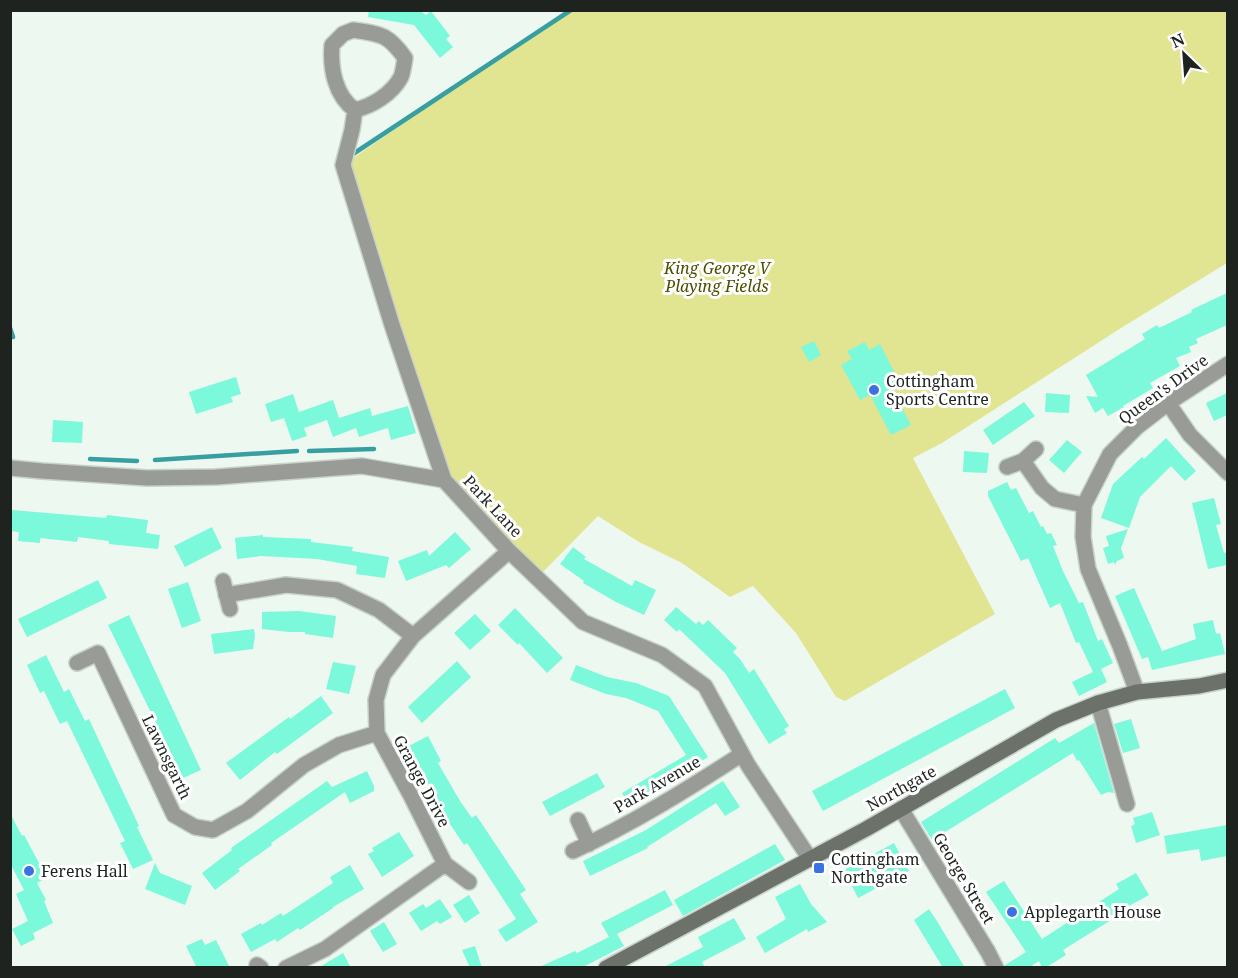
<svg xmlns="http://www.w3.org/2000/svg" width="1238" height="978" font-family="'Noto Serif',serif">
	<style>
		.green { fill: #e1e490 }
		.lines { fill: none; stroke-linecap: round; stroke-linejoin: round }
		.stream { stroke: #389fa0; stroke-width: 4.5 }
		.building { fill: #7cf8da }
		.street-casing { stroke: #c8d2ca; stroke-width: 18 }
		.secondary-casing { stroke: #c8d2ca; stroke-width: 18 }
		.street { stroke: #989b96; stroke-width: 15 }
		.secondary { stroke: #6c7169; stroke-width: 15 }
		.poi-dot { fill: #3a72e1; stroke: #fff; stroke-width: 2 }
		.labels { text-anchor: middle; stroke-width: 6; stroke-linejoin: round; paint-order: stroke }
		.park-label { font-size: 16px; font-style: italic; fill: #4d4e00; stroke: #fff }
		.poi-label { font-size: 16px; fill: #1e231f; stroke: #fff; text-anchor: start }
		.street-label { font-size: 16px; fill: #1e231f; stroke: #fff }
	</style>
	<rect width="100%" height="100%" fill="#edf9f0"/>
	<!-- green -->
	<path class="green" d="M566,11h661v252l-106,65 -179,115 -29,15 82,156 -150,87 -9,-4 -40,-64 -43,-47 -23,11 -48,-34 -43,-21 -41,-26 -61,62 -93,-98 -98,-317z"/>
	<g class="lines">
		<!-- stream -->
		<path class="stream" d="M350,156l221,-146
			M10,328l3,9
			M309,451l65,-2
			M90,459l47,2
			M155,460l142,-9"/>
	</g>
	<!-- building -->
	<path class="building" d="M369,10h50l7,5 5,-4 19,25 -4,3 7,8 -13,11 -26,-33 -46,-8z
		M1227,293v32l-31,14 2,4 -9,4 2,5 -15,6 4,8 -30,17 3,5 -30,18 1,1 -16,9 -5,-8 -8,5 -9,-17 12,1 -12,-22 59,-36 -3,-5 15,-9 2,3 33,-16 -1,-2z
		M814,341l7,14 -12,7 -8,-15z
		M865,342l4,8 11,-6 19,37 -9,4 21,40 -20,10 -21,-40 -10,5 -19,-35 11,-6 -5,-8z
		M236,377l5,17 -10,3 2,5 -37,12 -7,-22z
		M1046,393l24,2 -1,18 -24,-1z
		M1227,393v22l-13,6 -8,-18z
		M293,394l6,18 34,-12 6,18 31,-10 2,8 36,-10 8,27 -25,7 -3,-12 -29,9 -3,-9 -23,9 -6,-17 -23,8 3,8 -15,5 -8,-23 -13,4 -6,-18z
		M1024,402l11,14 -42,29 -10,-15z
		M53,420l30,2 -1,21 -30,-1z
		M1166,438l30,33 -11,10 -14,-15 -31,31 -11,31 -28,-10 12,-34 29,-27 2,2z
		M1067,440l15,12 -18,21 -15,-13z
		M964,451l25,2 -2,20 -24,-1z
		M1007,482l4,8 5,-2 13,25 4,-2 8,16 2,-1 4,8 4,-1 6,12 -4,1 10,25 16,32 4,-1 15,39 4,-2 11,24 -12,6 6,13 -28,14 -7,-14 21,-10 -14,-30 -3,1 -16,-40 -10,5 -22,-50 -7,3 -33,-65v-5z
		M1214,498l7,26 -5,1 8,28 3,-1v13l-19,4 -16,-66z
		M12,510l94,8 1,-3 41,5 -2,13 14,2 -2,14 -49,-5v-3l-31,-4 -1,5 -37,-4v5l-22,-2 1,-9 -9,-1z
		M212,527l10,21 -37,19 -11,-21z
		M1128,529l-7,19 3,10 -7,3 -2,4 -1,-3 -6,2 -5,-16 6,-2 -3,-10z
		M455,532l16,17 -22,19 -3,-3 -40,16 -8,-20 29,-11 2,6z
		M263,535v2l48,2v3l42,5 -1,4 37,6 -4,21 -29,-4 1,-8 -40,-7 -56,-3 -24,3 -2,-21z
		M573,547l13,10 -2,2 48,27 3,-6 21,10 -12,25 -28,-13 -33,-19 1,-2 -24,-17z
		M98,580l9,18 -80,39 -9,-18z
		M188,582l13,39 -19,7 -14,-39z
		M1134,588l28,63 34,-12 -3,-15 20,-4 3,14 4,-1 5,21 -73,16 -4,-13 -6,2 -27,-63z
		M676,607l20,17 3,-3 4,4 5,-5 29,28 -4,4 7,7 9,14 5,-4 35,57 -5,3 3,4 -18,11 -44,-71 -46,-44 -2,3 -13,-12z
		M515,608l48,50 -16,15 -28,-30 -1,2 -20,-20z
		M299,611l37,5 -3,22 -28,-4v-2h-16l-27,-3v-17z
		M475,614l16,17 -21,19 -16,-17z
		M129,615l72,155 -18,8 -75,-153z
		M254,629l1,7 -2,13 -39,5 -3,-20z
		M46,655l18,37 5,-3 16,32 4,-2 50,107 -2,1 16,33 -20,9 -13,-26 5,-2 -58,-120 -7,3 -16,-33 -4,2 -13,-28z
		M457,661l14,16 -49,46 -14,-16z
		M333,662l23,4 -7,28 -23,-5z
		M576,665l31,12 29,6 33,13 39,61 -79,48 -7,-12 64,-38 -28,-44 -32,-13 -20,-4 -36,-14z
		M1005,689l10,19 -192,103 -11,-20z
		M321,696l12,17 -56,41 -2,-2 -35,28 -14,-17 63,-46 1,2z
		M1131,719l9,29 -17,5 -9,-29z
		M1094,723l20,70 -6,-1 -7,3 -22,-35 -2,1 -4,-8 -141,87 -11,-18 134,-84 4,5z
		M428,736l13,25 -3,2 22,38 12,17 4,-3 50,75 -6,4 18,28 -32,20 -8,-12 18,-11 -49,-76 -3,2 -14,-21 -2,1 -10,-15 1,-1 -12,-20 3,-1 -21,-42z
		M367,771l7,15v5l-24,12 -5,-11 -74,51 1,2 -34,24 2,2 -25,19 -13,-17 30,-23 -1,-2 96,-67 5,6z
		M597,773l8,14 -55,29 -8,-14z
		M723,781l17,26 -15,9 -9,-13 -69,44 1,1 -58,28 -7,-15 63,-31z
		M1152,812l8,23 -24,8 -5,-17 4,-2 -2,-6z
		M10,813l12,23 2,-1 15,28 7,15 -9,5 9,17 -2,1 9,22 -20,10 2,6 -14,7 -9,-17 16,-8 -12,-27 8,-4 -14,-27z
		M1227,825v31l-26,5 -2,-12 -32,5 -3,-18z
		M399,832l15,24 -32,21 -14,-23 6,-3 -2,-3z
		M894,843l15,28 -51,27 -14,-28z
		M775,844l10,16 -102,56 -9,-16z
		M155,863l5,10 32,13 -7,19 -40,-16z
		M350,865l14,24 -31,18v1l-33,22 -2,-2 -21,14 -2,-3 -24,13 -10,-18 20,-11 1,2 19,-12 2,3 50,-33 -3,-6z
		M1136,873l13,22 -35,19 2,3 -53,33 3,5 -21,13h-3l-3,-7 -11,7h-22l-1,-3 21,-13 -40,-60 18,-11 38,58 77,-50 -3,-5z
		M800,884l11,20 16,18 -19,10 -1,-3 -42,24 -9,-16 30,-18 -11,-22z
		M665,890l8,15 -56,29 7,12 -43,22h-44l38,-17 2,2 32,-16 -8,-14z
		M469,895l11,18 -15,10 -12,-18z
		M440,899l12,18 -12,7 -3,-3 -16,10 -12,-18 14,-9 3,4z
		M929,909l8,12 28,47h-22l-29,-48z
		M734,918l12,21 -44,23 3,6h-43l41,-21 -5,-10z
		M384,922l13,22 -14,8 -13,-21z
		M202,939l3,6 11,-5 14,28h-33l-11,-22z
		M475,946l7,22h-12l-8,-18z
		M343,953l8,15h-33z"/>
	<g class="lines">
		<defs>
			<path id="street" d="M353,30c28,4 35,4 52,28 -1,6 -2,14 -4,19 -9,17 -29,29 -46,33 -20,-14 -25,-42 -23,-65l11,-11z
				M355,110l-3,20 -9,35 49,160 52,155
				M1168,403l22,32 38,38
				M1023,461l19,27 13,11 29,6
				M1007,467l16,-6 13,-12
				M10,468l32,3 105,7 69,-1 146,-11 82,14 65,71 74,71 79,33 43,31 43,79 62,94
				M223,581l7,28
				M226,595l60,-10 51,5 42,20 34,26
				M77,663l21,-10 76,162 21,12 18,3 34,-19 57,-46 35,-20 38,-12
				M1137,692l-17,-46 -32,-77 -5,-32 1,-32 26,-51 27,-27 31,-24 60,-39
				M1098,703l29,101
				M901,809l87,143 8,16
				M578,820l11,24
				M573,851c59,-27 115,-62 169,-97
				M445,864l24,18
				M257,965l4,3
				M286,968l39,-19 120,-85 -34,-68 -34,-63 -1,-33 7,-25 30,-39 96,-85"/>
			<path id="secondary" d="M606,968l260,-139 190,-109 42,-17 39,-11 62,-6 29,-6"/>
		</defs>
		<!-- street casing -->
		<use href="#street" class="street-casing"/>
		<!-- secondary casing -->
		<use href="#secondary" class="secondary-casing"/>
		<!-- street -->
		<use href="#street" class="street"/>
		<!-- secondary -->
		<use href="#secondary" class="secondary"/>
	</g>
	<!-- markers -->
	<g class="poi-dot">
		<circle cx="874" cy="390" r="6"/>
		<rect x="813" y="862" width="12" height="12" rx="3"/>
		<circle cx="29" cy="871" r="6"/>
		<circle cx="1012" cy="912" r="6"/>
	</g>
	<g class="labels">
		<!-- park labels -->
		<g class="park-label">
			<text x="717" y="274">King George V<tspan x="717" dy="18">Playing Fields</tspan></text>
		</g>
		<!-- poi labels -->
		<g class="poi-label">
			<text x="886" y="387">Cottingham<tspan x="886" dy="18">Sports Centre</tspan></text>
			<text x="831" y="865">Cottingham<tspan x="831" dy="18">Northgate</tspan></text>
			<text x="41" y="877">Ferens Hall</text>
			<text x="1024" y="918">Applegarth House</text>
		</g>
		<!-- street labels -->
		<g class="street-label">
			<text transform="translate(1163 389) rotate(-36)" y="6">Queen's Drive</text>
			<text transform="translate(493 506) rotate(47)" y="6">Park Lane</text>
			<text transform="translate(167 757) rotate(64)" y="6">Lawnsgarth</text>
			<text transform="translate(422 781) rotate(62)" y="6">Grange Drive</text>
			<text transform="translate(657 784) rotate(-30)" y="6">Park Avenue</text>
			<text transform="translate(901 788) rotate(-29)" y="6">Northgate</text>
			<text transform="translate(964 878) rotate(59)" y="6">George Street</text>
		</g>
	</g>
	<!-- border -->
	<rect width="1238" height="978" fill="none" stroke="#1e231f" stroke-width="24"/>
	<!-- north arrow -->
	<g transform="translate(1184 54) rotate(335)" stroke="#ffffff" stroke-width="4.5" paint-order="stroke">
	<path d="M0-4.5L10 22L0 15L-10 22Z" fill="#1e231f"/>
	<text y="-9" font-size="16" font-weight="bold" text-anchor="middle" fill="#1e231f">N</text>
	</g>
</svg>
